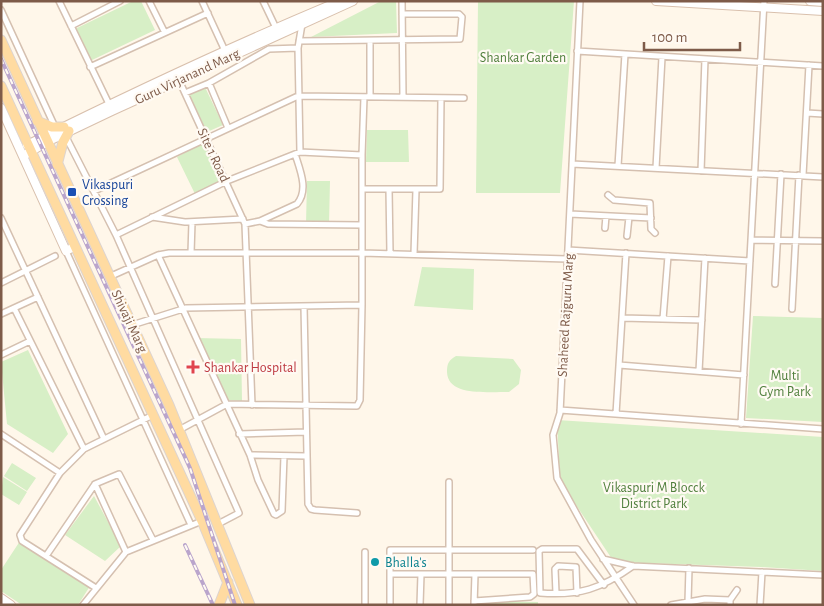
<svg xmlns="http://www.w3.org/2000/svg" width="824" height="606" font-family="'Alegreya Sans',sans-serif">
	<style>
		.green { fill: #d7efc6 }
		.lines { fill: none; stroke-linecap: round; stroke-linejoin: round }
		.street-casing { stroke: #d5c0b0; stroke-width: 8 }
		.secondary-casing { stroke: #d9c0ad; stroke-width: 10 }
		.primary-casing { stroke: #ddd4d0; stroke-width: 11 }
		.street { stroke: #fff; stroke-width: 5 }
		.secondary { stroke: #fff; stroke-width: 8 }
		.primary { stroke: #ffdba1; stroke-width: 9 }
		.rail-casing { stroke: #baa5cc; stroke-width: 4 }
		.rail { stroke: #fffaf3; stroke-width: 2; stroke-dasharray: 5.5; stroke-linecap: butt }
		.transit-dot { fill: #1a4fb4; stroke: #fffaf3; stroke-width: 2 }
		.health-dot { fill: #e0444e; stroke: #fffaf3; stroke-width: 2 }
		.culture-dot { fill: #0f9aa8; stroke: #fffaf3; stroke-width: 2 }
		.labels { text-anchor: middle; stroke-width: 4.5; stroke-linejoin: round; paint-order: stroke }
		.park-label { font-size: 14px; fill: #507f3c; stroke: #fffaf3 }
		.street-label { font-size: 14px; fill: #7e5b49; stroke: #fffaf3 }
		.transit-label { font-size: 14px; fill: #164399; stroke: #fffaf3; text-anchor: start }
		.health-label { font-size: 14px; fill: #be3a42; stroke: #fffaf3; text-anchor: start }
		.culture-label { font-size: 14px; fill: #0d838f; stroke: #fffaf3; text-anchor: start }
	</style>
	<rect width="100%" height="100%" fill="#fff7ea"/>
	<!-- green -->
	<path class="green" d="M133,1h8l14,29 -65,31 -15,-32z
		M381,1h15l1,32 -86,4z
		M478,1h96l-14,192h-84z
		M204,85l19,40 -16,7 -19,-40z
		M367,130h41l1,32h-43z
		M203,143l19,38 -27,13 -18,-37z
		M307,181h23l-1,43h-23z
		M422,267l52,2 -1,41 -59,-4z
		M753,316l70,2v104l-77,-4z
		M196,338l45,1 1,62 -19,-1z
		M28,350l40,84 -15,19 -46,-29 -6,-62z
		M456,356l57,3 8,11 -2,14 -10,8c-18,-1 -61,6 -62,-20 0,-9 2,-12 9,-16z
		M557,420l266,17v134l-62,-4 -147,-5 -54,-81z
		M12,463l24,15 -9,13 -23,-15z
		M3,477l24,15 -8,13 -18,-11z
		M94,496l27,50 -16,15 -40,-26z
		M20,541l70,45 -12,19h-56l-21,-14v-21z
		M482,601l56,1v3h-56z"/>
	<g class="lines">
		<defs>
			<path id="street" d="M59,1l50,103
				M149,1l15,30
				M202,1l24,52
				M263,1l13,27
				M402,1l1,96
				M580,1l-20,412 -7,22 4,43 34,62 43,65
				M1,10l54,117
				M71,26l49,-25
				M299,41l161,-2 2,-22 -3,-3h-57
				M370,41v56
				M577,51l246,15
				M90,67l118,-54
				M178,78l67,146 7,181
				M209,83l19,45
				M185,93l24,-10 60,-34 29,-1
				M807,113l16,1
				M66,137l50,98 123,278 -21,11
				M300,152l-2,-104 4,-24
				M572,164l251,13
				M618,166l7,-112
				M656,168l6,-111
				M701,171l4,-112
				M803,175l6,-110
				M362,189h78l1,-91
				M389,189l1,64
				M94,191l204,-95 166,2
				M608,195l6,5 36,3 1,26 4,4
				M570,214l81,4
				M152,217l33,5 58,-3
				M1,218l103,221
				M260,221l8,3 94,1
				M245,224l15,-3 37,-17c12,-14 3,-34 -2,-50
				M605,228l1,-12
				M116,235l111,-54 73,-29 62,3
				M627,236l2,-19
				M751,240l72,1
				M568,250l182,11
				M66,251l125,274
				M191,253l1,-31
				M414,254l2,-64
				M158,255l92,200 8,25 16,34 2,1 6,-4 2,-55
				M109,277l49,-22 11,-2h193l205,6
				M1,283l54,-27
				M775,284l6,-110
				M304,306l4,198 3,5 4,1 42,3
				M14,308l70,141
				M792,309l7,-134
				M1,314l37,-17
				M622,318l80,2
				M663,319l5,-63
				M132,325l54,-17 176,-3v-150l2,-58
				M1,355l29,-14
				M619,365l125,10
				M699,371l6,-113
				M560,410l263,19
				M616,414l10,-161
				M741,424l23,-423
				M179,430l48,-26 130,2 3,-6 2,-95
				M1,434l59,39
				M239,434l67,-2
				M250,455l56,1
				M449,482v123
				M95,484l31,68
				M46,556l49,-72 24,-10 34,66
				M603,559l30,7 190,9
				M390,574h143l1,20 -4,3 -56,4
				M604,585l-27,-36h-35l-3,2 1,42c39,3 61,-4 93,-27
				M96,588l-74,-47 -2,-6 40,-62 24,-24 69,-34
				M556,593l-1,-24 3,-3 18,1 1,26
				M730,600l7,-10
				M688,602l17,-3 25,1v5
				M83,605l43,-53 76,-31
				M365,605v-53
				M390,605v-55h143
				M420,605l1,-31
				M474,605l1,-31
				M671,605l17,-3 1,-34
				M760,605l2,-33"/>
			<path id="secondary" d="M656,1l167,10
				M810,1l13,1
				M1,108l65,143 8,-4
				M27,145c103,-51 207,-100 313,-144
				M23,156l24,-14 65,-31 241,-110
				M1,598l10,7"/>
			<path id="primary" d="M1,40l168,365 81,200
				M1,86l201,435 35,84
				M37,121l15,6h12
				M57,165l6,-23 6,-11
				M219,605l9,-23"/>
		</defs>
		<!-- street casing -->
		<use href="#street" class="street-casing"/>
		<!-- secondary casing -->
		<use href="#secondary" class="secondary-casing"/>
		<!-- primary casing -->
		<use href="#primary" class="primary-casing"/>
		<!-- street -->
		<use href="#street" class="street"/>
		<!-- secondary -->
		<use href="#secondary" class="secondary"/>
		<!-- primary -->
		<use href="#primary" class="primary"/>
		<defs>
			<path id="rail" d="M1,59l189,409 45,137
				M185,545l28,60"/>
		</defs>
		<!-- rail casing -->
		<use href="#rail" class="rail-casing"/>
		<!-- rail -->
		<use href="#rail" class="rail"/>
	</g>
	<!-- markers -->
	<rect class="transit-dot" x="67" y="187" width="10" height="10" rx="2.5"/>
	<path class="health-dot" d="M190.5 359.5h5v5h5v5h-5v5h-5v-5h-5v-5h5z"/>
	<circle class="culture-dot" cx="375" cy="562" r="5"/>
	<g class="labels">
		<!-- park labels -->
		<g class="park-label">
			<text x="523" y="62">Shankar Garden</text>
			<text x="785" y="380">Multi<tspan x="785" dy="16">Gym Park</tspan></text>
			<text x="654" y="492">Vikaspuri M Blocck<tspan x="654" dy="16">District Park</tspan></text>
		</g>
		<!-- street labels -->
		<g class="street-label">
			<text transform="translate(187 76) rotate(-25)" y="5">Guru Virjanand Marg</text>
			<text transform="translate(214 155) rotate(65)" y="5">Site 1 Road</text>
			<text transform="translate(565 315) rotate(-87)" y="5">Shaheed Rajguru Marg</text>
			<text transform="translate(130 321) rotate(65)" y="5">Shivaji Marg</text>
		</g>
		<!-- transit labels -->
		<g class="transit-label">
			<text x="82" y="189">Vikaspuri<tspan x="82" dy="16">Crossing</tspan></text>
		</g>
		<!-- health labels -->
		<g class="health-label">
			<text x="204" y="372">Shankar Hospital</text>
		</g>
		<!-- culture labels -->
		<g class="culture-label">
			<text x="385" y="567">Bhalla's</text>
		</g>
	</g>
	<!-- border -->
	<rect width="824" height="606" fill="none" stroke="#7e5b49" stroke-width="5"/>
	<!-- scale -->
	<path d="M644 42v8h96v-8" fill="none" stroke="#7e5b49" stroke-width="2.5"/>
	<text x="652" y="42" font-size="15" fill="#7e5b49" stroke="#fffaf3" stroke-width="4" paint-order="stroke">100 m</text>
</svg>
